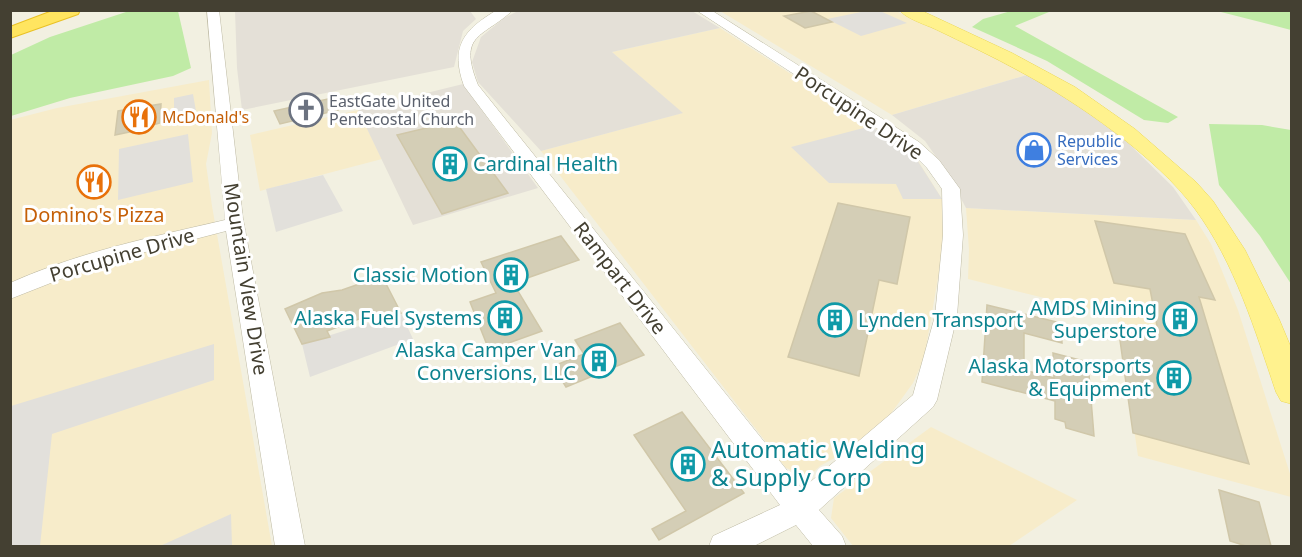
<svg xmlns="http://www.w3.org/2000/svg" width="1302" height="557" font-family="'Noto Sans',sans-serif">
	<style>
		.commercial { fill: #f7ecca }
		.industrial { fill: #e4e0d7 }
		.green { fill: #c0eba6 }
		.parking { fill: #e2e0db }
		.building { fill: #d4ceb6; stroke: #d0c7a9; stroke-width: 1.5 }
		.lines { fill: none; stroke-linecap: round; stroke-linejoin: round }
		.minor-casing { stroke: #bebaa4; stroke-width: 1 }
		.major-casing { stroke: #ecd856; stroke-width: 1 }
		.highway-casing { stroke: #e9c125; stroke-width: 2 }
		.minor { fill: #fff; fill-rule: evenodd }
		.major { fill: #fff28e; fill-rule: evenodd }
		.highway { fill: #ffe560; fill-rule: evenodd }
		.labels { text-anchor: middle; stroke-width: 6; stroke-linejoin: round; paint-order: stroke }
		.far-worship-label { font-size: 16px; fill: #5b616d; stroke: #fff; text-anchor: start }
		.far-food-label { font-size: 16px; fill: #c56008; stroke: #fff; text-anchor: start }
		.far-shop-label { font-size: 16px; fill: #366cbe; stroke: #fff; text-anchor: start }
		.street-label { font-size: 20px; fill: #444032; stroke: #fff }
		.culture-label { font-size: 20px; fill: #0d838f; stroke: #fff; text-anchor: end }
		.food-label { font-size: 20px; fill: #c56008; stroke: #fff }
		.near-culture-label { font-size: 24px; fill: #0d838f; stroke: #fff; text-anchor: start }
	</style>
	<rect width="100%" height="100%" fill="#f2f0e1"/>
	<!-- commercial -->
	<path class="commercial" d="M720,11h176l134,63 -138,41z
		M720,28l193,125 29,46 4,33 -22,127 -11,24 -26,36 -27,25 -40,22 -12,11 -22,-9 -245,-317 141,-38 -70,-61z
		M209,80l3,53 -6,31 6,42 60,340h-261l-1,-426 47,-12z
		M358,110l24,49 -122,32 -10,-56z
		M966,208l230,12 15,24 27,66 53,167v20l-153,-41 -21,-140 -149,-37 1,-29z
		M931,427l146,73 -68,46h-156l-22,-28 3,-20z"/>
	<!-- industrial -->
	<path class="industrial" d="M520,10l172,1 28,17 -108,24 71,61 -142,38 -63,-69 -6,-20 9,-25 23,-19z
		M470,11l6,8 -13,12 -9,36 -212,43 -5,-42 -2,-57z
		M1030,74l90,61 53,52 23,33 -230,-12 -18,-34 -23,-33 -33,-26z
		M463,84l75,104 -125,37 -55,-115z"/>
	<!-- green -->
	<path class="green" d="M129,11h49l13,57 -18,8 -103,22 -59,18v-61l39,-18z
		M1011,11h54l-16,1 -34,14 163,91 -10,6 -24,-3 -97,-59 -75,-34 11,-8z
		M1217,11h74v19z
		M1209,124l53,1 29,5v154l-31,-48 -41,-51z"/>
	<!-- parking -->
	<path class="parking" d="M866,11h14l27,12 -46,13 -34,-17z
		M193,94l4,23 -23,6v-25z
		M871,126l41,26 30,47h-39l-7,-15 -67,-1 -38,-36z
		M188,134l5,48 -75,18 1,-51z
		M323,175l20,36 -67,21 -10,-43z
		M401,313l12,26 -103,38 -8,-33z
		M214,344v36l-162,54 -12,112h-29v-140z
		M231,514l1,32h-72z"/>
	<!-- building -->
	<path class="building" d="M811,11l21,11 -27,6 -21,-12z
		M332,98l6,12 -58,14 -6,-13z
		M161,104l-1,19 -11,3v2l-34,7 3,-24z
		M455,121l53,72 -66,21 -45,-79z
		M838,203l72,14 -13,67 -18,-4 -20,96 -71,-19z
		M1095,221l90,13 30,66 -16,-3 50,167 -116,-31 -15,-107 41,10 -9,-47 -36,-6z
		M561,236l18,24 -66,23 29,48 -53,19 -19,-48 26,-9 -15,-31z
		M382,276l19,37 -22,8 -4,-8 -48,18 3,6 -28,7 -17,-35 37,-16 20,-3z
		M987,305l74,18 1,20 -38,-10v37l30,8 -1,-25 35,9 6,74 -28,-8 -1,-6 -10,-3v-18l-73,-19z
		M620,323l24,32 -78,32 -13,-21 31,-12 -9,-14z
		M682,412l62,81 -85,47 -7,-11 34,-18 -52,-76z
		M1219,490l40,12 12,44h-25l-16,-5z"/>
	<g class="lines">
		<defs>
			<path id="minor" d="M207,10h12l24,209 62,327h-30l-49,-315 -127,33 -89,35v-16c69,-31 142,-46 215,-63z
				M497,10h16c-30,28 -56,23 -35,75l324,404 111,-94 22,-79 8,-81 -1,-46 -15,-21 -20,-20 -211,-138h15l208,132 20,18 21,29 3,46 -6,81 -20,84 -4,7 -114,103 23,26 4,10h-33l-17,-21 -42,21h-45l4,-10 67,-31 -316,-419c-14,-39 -1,-56 33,-76z"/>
			<path id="major" d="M899,10h21l92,43 63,34 60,42 61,53 17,19 32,49 34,69 13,31v54l-11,-3 -5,-9c-21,-62 -41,-129 -81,-183 -38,-52 -118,-107 -174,-137 -29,-16 -57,-29 -86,-43 -11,-5 -28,-10 -36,-19z"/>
			<path id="highway" d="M55,10h25l-2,4 -68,24v-11z"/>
		</defs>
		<!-- minor casing -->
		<use href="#minor" class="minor-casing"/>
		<!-- major casing -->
		<use href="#major" class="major-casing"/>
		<!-- highway casing -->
		<use href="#highway" class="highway-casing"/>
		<!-- minor -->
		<use href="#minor" class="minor"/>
		<!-- major -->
		<use href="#major" class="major"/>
		<!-- highway -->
		<use href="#highway" class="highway"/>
	</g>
	<!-- icons -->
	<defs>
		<symbol id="church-ring" viewBox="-11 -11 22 22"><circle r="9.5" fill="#fff" stroke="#6b7280" stroke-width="1.5"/><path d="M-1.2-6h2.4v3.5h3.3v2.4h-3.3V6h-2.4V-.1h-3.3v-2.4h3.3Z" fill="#6b7280"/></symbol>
		<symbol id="restaurant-ring" viewBox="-11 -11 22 22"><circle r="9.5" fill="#fff" stroke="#e8710a" stroke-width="1.5"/><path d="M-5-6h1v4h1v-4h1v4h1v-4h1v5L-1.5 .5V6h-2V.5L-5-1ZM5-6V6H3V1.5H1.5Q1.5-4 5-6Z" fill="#e8710a"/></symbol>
		<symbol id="shop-ring" viewBox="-11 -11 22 22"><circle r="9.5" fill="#fff" stroke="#3f7fe0" stroke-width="1.5"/><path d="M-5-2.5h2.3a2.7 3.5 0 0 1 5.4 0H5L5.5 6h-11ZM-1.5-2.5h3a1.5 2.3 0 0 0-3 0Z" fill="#3f7fe0"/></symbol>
		<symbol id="building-ring" viewBox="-11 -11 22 22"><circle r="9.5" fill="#fff" stroke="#0f9aa8" stroke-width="1.5"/><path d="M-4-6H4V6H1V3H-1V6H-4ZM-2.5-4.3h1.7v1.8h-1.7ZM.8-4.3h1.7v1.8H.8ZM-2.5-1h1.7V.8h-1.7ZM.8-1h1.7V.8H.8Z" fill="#0f9aa8"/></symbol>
	</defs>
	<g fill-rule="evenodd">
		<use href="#church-ring" x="287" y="91" width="38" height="38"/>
		<use href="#restaurant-ring" x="120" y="98" width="38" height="38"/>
		<use href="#shop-ring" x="1015" y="131" width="38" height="38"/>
		<use href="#building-ring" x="431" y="145" width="38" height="38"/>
		<use href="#restaurant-ring" x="75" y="163" width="38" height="38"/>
		<use href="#building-ring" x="492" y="256" width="38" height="38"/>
		<use href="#building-ring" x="486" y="299" width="38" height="38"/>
		<use href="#building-ring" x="1161" y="300" width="38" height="38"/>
		<use href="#building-ring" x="816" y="301" width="38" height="38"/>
		<use href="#building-ring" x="580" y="342" width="38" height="38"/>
		<use href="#building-ring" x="1155" y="359" width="38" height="38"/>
		<use href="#building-ring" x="669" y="445" width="38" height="38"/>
	</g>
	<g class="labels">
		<!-- far-worship labels -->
		<g class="far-worship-label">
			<text x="329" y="107">EastGate United<tspan x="329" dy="18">Pentecostal Church</tspan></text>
		</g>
		<!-- far-food labels -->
		<g class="far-food-label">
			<text x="162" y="123">McDonald's</text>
		</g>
		<!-- far-shop labels -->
		<g class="far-shop-label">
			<text x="1057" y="147">Republic<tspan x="1057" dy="18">Services</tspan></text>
		</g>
		<!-- street labels -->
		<g class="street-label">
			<text transform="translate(859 113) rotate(34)" y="7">Porcupine Drive</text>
			<text transform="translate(122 255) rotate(-16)" y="7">Porcupine Drive</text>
			<text transform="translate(620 278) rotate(52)" y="7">Rampart Drive</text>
			<text transform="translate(246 279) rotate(81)" y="7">Mountain View Drive</text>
		</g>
		<!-- culture labels -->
		<g class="culture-label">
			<text x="473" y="171" text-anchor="start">Cardinal Health</text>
			<text x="488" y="282">Classic Motion</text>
			<text x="1157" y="315">AMDS Mining<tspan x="1157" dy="23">Superstore</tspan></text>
			<text x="482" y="325">Alaska Fuel Systems</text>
			<text x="858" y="327" text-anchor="start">Lynden Transport</text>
			<text x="576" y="357">Alaska Camper Van<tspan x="576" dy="23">Conversions, LLC</tspan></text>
			<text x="1151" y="373">Alaska Motorsports<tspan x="1151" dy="23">&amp; Equipment</tspan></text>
		</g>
		<!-- food labels -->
		<g class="food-label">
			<text x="94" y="222">Domino's Pizza</text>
		</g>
		<!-- near-culture labels -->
		<g class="near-culture-label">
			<text x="711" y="458">Automatic Welding<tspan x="711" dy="28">&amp; Supply Corp</tspan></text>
		</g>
	</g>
	<!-- border -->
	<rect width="1302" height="557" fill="none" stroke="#444032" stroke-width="24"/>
</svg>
